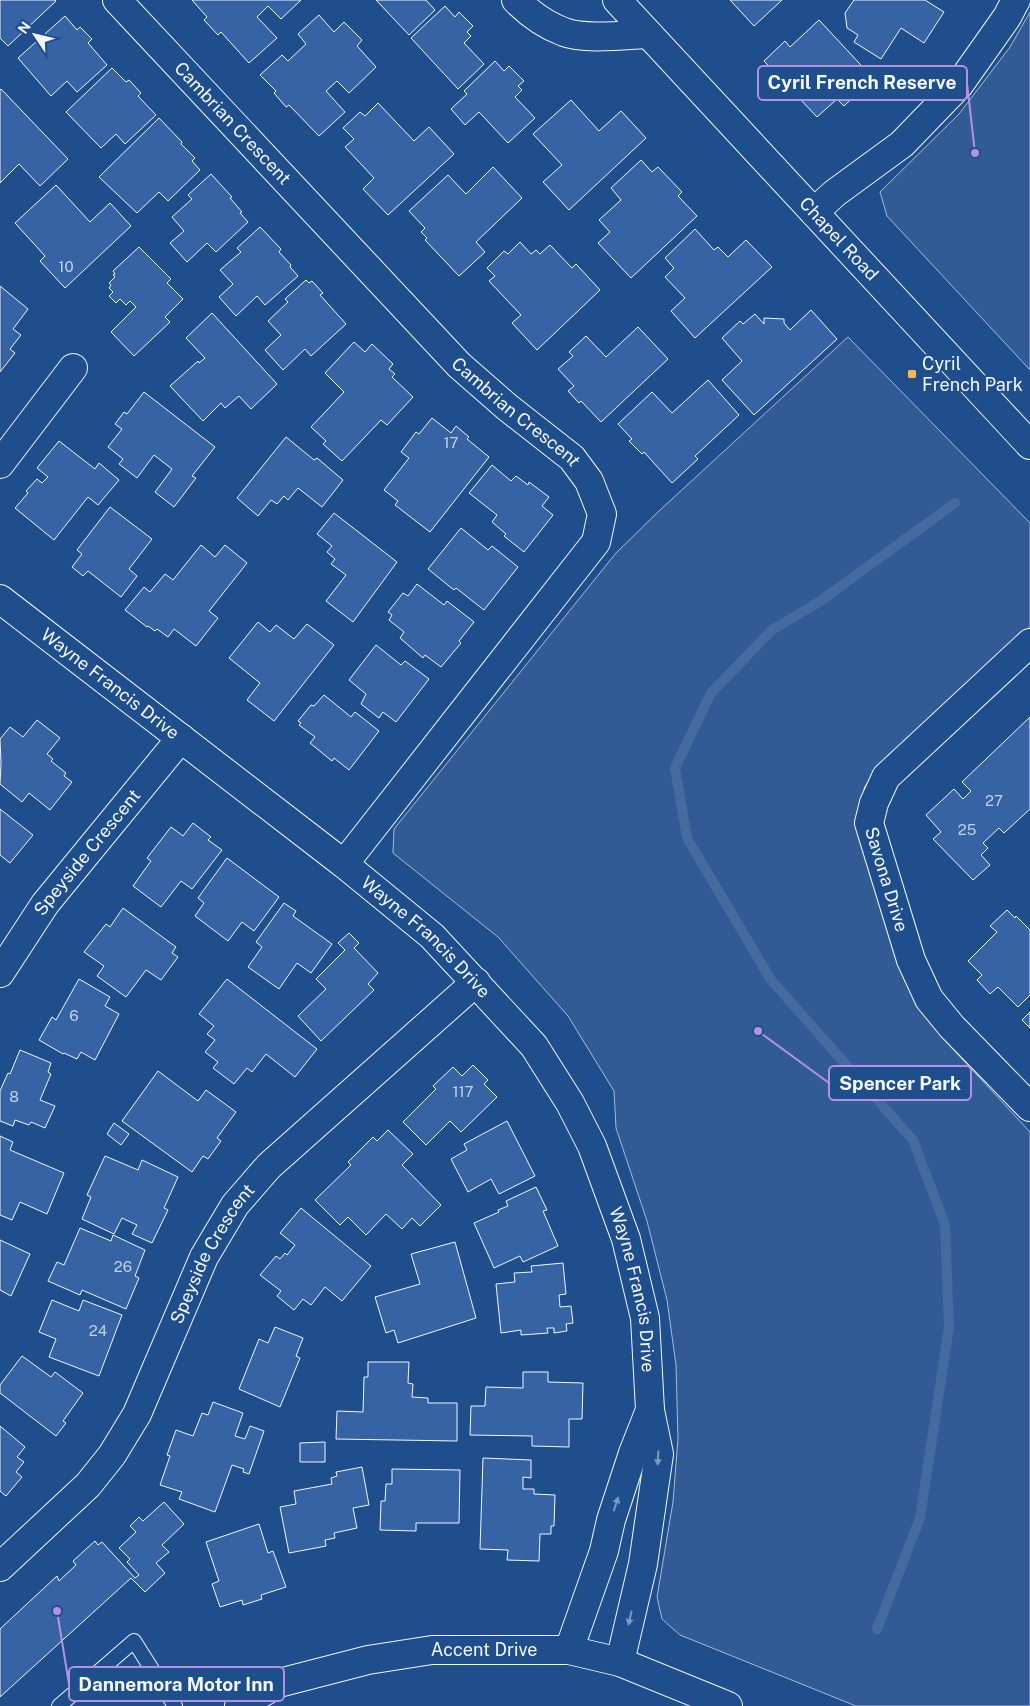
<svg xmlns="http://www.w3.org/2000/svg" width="1030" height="1706" font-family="'Public Sans',sans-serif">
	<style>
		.green { fill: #305b95; stroke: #a8bbd7 }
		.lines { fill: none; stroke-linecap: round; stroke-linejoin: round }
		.stream { stroke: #446ba0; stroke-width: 10 }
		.building { fill: #3563a3; stroke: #f2f6ff }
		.lane-casing { stroke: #f2f6ff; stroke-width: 16 }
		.street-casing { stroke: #f2f6ff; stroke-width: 30 }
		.secondary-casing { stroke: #f2f6ff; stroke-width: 30 }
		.lane { stroke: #1f4e8c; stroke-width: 14 }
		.street { stroke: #1f4e8c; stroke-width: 28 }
		.secondary { stroke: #1f4e8c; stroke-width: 28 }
		.oneway { fill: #7e9ac0 }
		.poi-dot { fill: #ffb74d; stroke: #1f4e8c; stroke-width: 2 }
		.labels { text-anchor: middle; stroke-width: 4; stroke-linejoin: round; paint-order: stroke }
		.number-label { font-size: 15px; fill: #c3d1e8 }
		.street-label { font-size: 18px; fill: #f2f6ff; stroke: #1f4e8c }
		.poi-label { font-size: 18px; fill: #f2f6ff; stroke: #1f4e8c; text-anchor: start }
		.leader { fill: none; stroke: #b691df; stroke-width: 2 }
		.callout-dot { fill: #b691df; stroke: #1f4e8c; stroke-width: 2 }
		.callout { fill: #1f4e8c; stroke: #b691df; stroke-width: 2 }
		.callout-label { font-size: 19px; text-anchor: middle; font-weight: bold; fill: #f2f6ff }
	</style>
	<rect width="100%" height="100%" fill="#1f4e8c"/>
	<!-- green -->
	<path class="green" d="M1030,12v358l-143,-154 -7,-24 79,-78 51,-67z
		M848,337l182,186v104l-143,132 -22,27 -7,23 -1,16 40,138 20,42 34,42 79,85v574h-174l-176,-71 -18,-16 -5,-22 16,-95 5,-63 -2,-74 -9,-65 -20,-79 -31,-93 -2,-37 -46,-75 -70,-79 -105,-84 1,-24 222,-276 43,-42z"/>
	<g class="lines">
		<!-- stream -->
		<path class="stream" d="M877,1629l43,-111 29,-191 -4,-102 -32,-85 -142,-160 -84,-142 -12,-70 36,-75 61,-63 47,-28 136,-99"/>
	</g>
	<!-- building -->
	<path class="building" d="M0,0h55l1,1 -48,45 -8,-8z
		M192,0h109l-20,19 -13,-13 -11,11 20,21 -28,25 -28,-31 -3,3 -14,-15 3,-3z
		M376,0h50l9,10 -26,25z
		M730,0h52l-28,26z
		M854,0h71l19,12 -20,31 -23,-15 -20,31 -27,-17 4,-7 -11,-7 -2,-15z
		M445,6l10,11 4,-5 14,14 -6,6 4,4 -7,7 20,21 -26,25 -47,-51z
		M319,15l15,17 10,-10 18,18 -5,6 19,21 -27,26 -12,-12 -11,10 19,21 -26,24 -30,-31 -3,2 -12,-14 2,-2 -16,-16 22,-20 6,6 18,-17 -8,-10z
		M65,16l12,14 3,-3 12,12 -4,4 19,22 -30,27 -10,-11 -16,15 -33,-38z
		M819,20l54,58 -29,28 -7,-7 -20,18 -53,-56 21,-20 5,6z
		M495,61l9,10 5,-5 15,15 -6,5 4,4 -7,7 20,21 -27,25 -29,-31 -14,13 -14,-16 16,-15 -3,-3z
		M112,68l14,14 3,-2 12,13 -3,3 18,19 -31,29 -9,-10 -15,14 -35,-36z
		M1,89l67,70 -28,27 -21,-22 -19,19v-93z
		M571,100l28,31 22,-20 25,27 -77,72 -26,-28 19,-17 -29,-31z
		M378,103l36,38 15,-14 25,27 -66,61 -25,-26 11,-11 -29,-31 9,-8 -11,-11 17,-16 5,4z
		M159,118l23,24 -1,2 14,14 -3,3 8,9 -32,31 -9,-9 -22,21 -38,-36z
		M641,160l11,12 6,-5 24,25 -4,4 19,20 -66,62 -33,-35 12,-11 -11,-12 22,-20 -10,-12z
		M493,167l29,31 -46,44 9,10 -26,24 -34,-36 2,-2 -6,-6 4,-4 -16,-17 39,-36 18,19z
		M211,174l21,23 -2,1 12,14 -2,1 8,9 -32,30 -9,-9 -20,19 -17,-19 14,-12 -12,-14 20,-18 -4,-4z
		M56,185l34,37 20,-19 21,23 -66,62 -25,-27 5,-5 -30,-33z
		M260,227l21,22 -2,3 12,13 -1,2 8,9 -33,29 -8,-9 -21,20 -17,-19 14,-13 -13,-14 21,-18 -4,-4z
		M695,229l19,21 4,-3 10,10 18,-17 26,27 -77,71 -24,-27 14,-13 -20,-21 9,-9 -9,-10z
		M520,242l11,12 5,-4 4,4 10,-9 22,23 4,-4 24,26 -63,60 -25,-27 9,-8 -32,-34 6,-5 -8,-8 17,-17 4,3z
		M139,247l32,32 -4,4 16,16 -18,18 5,5 -36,34 -23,-24 25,-25 -6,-6 -4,4 -6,-6 -4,4 -7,-7 4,-4 -4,-4 2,-3 -2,-2 6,-6 -2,-2 2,-1 -2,-3z
		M306,280l3,3 3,-2 11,12 -3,2 26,29 -35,32 -6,-7 -22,21 -18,-20 16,-15 -13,-14 20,-19 -3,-3z
		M0,286l28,23 -15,20 8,6 -11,14 5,4 -15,19z
		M811,310l26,29 -83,76 -32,-35 20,-19 -20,-23 18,-17 3,3 12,-10 9,10v-6l20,1v4l6,7z
		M212,313l65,71 -26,25 -12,-13 -14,12 -4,-5 -18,18 -33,-35 28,-25 1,2 6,-5 -19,-20z
		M638,327l30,32 -67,63 -20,-21 -2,2 -11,-12 6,-5 -16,-17 15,-13 -4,-4 17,-16 20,21z
		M354,342l11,10 7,-8 21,20 -4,5 6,5 -3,3 21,20 -26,28 -6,-5 -39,41 -19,-17 3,-3 -15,-14 33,-35 -19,-19z
		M708,380l31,35 -44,41 3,3 -26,24 -28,-31 -2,2 -13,-13 3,-2 -14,-15 34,-32 20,21z
		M144,392l71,55 -23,29 4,2 -22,29 -19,-15 17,-23 -18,-14 -17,23 -18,-14 4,-5 -15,-12 14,-18 -7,-5 9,-12 3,2z
		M432,418l19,15 5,-7 13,11 -2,2 22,18 -59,75 -35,-27 3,-4 -14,-11 25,-32 -8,-6 15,-20 3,2z
		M286,437l28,23 3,-2 26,22 -21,27 -24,-19 -10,12 -4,-4 -7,8 -6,-4 -13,16 -21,-18z
		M59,441l36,28 4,-6 20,17 -21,25 -10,-8 -34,43 -39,-32 13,-15 -2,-2 11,-12 5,4 6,-6 -11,-9z
		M492,465l19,16 5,-5 12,9 1,-3 20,15 -7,9 11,9 -29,37 -20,-16 2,-2 -14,-12 5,-7 -28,-22z
		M110,507l42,32 -23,30 8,7 -16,21 -33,-26 -5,5 -11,-9 10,-13 -5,-4z
		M334,513l63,49 -44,60 -27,-21 20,-26 -15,-11 4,-5 -8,-7 5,-6 -15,-12z
		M461,528l27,22 4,-4 26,21 -34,43 -28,-22 -2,2 -26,-21z
		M201,545l14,12 10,-12 22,18 -38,48 9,7 -22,28 -22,-17 -6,8 -11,-8 -2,2 -7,-5 -1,1 -22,-17 19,-23 6,5 15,-18 8,6z
		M417,584l27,21 3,-4 27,21 -15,19 2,2 -20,24 -16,-12 -2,3 -23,-20 4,-6 -15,-12 3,-5 -4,-3 15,-19 5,3z
		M258,622l12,10 6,-7 18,14 13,-15 27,21 -60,76 -27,-21 13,-17 -31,-25z
		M376,645l25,20 4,-4 24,18 -33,43 -13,-10 -4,6 -18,-14 5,-10 -17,-14z
		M324,695l27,22 4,-5 24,19 -30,39 -15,-12 -2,3 -22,-18 5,-6 -16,-12 2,-2 -3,-2 13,-16 3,1z
		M1030,717v92l-26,24 -5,-5 -16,15 5,5 -7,7 9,10 -17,15 -40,-41 8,-7 -15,-17 28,-26 9,10 8,-8 -9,-9z
		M37,720l23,18 -13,16 6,5 -2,2 15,12 -2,3 8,6 -22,28 -21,-17 -7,9 -22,-18 1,-21 -1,-24 10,-12 13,10z
		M0,809l33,26 -23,28 -10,-8z
		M193,823l18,14 -3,3 14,10 -30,39 -11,-8 -20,26 -28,-21 18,-25 -4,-3 24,-31 12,9z
		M227,858l52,39 -25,34 -12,-9 -14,19 -33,-25 9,-13 -6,-5z
		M284,903l12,8 -3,5 39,28 -21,29 -14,-10 -18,26 -31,-22 14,-20 -6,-5z
		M123,908l53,39 -4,6 6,4 -17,23 -15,-10 -20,27 -29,-21 7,-10 -20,-14 22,-28 4,3z
		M1007,910l8,8 1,-2 14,14v65l-12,12 -20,-20 -8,7 -13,-14 5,-5 -14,-14 29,-29 -7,-6z
		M349,933l10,10 -5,5 24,25 -10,11 6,6 -53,51 -23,-25 28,-27 -10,-10 29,-29 -7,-7z
		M79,979l31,18 -5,9 14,8 -24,46 -14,-8 -4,7 -13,-6 -1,1 -24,-14 13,-23 4,3z
		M227,979l90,70 -22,28 -29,-23 -14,18 -5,-4 -13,16 -21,-16 5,-6 -13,-10 10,-12 -8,-6 7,-8 -15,-12z
		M1030,1012v16l-8,-8z
		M20,1050l31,13 -3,9 3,2 -11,26 15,6 -10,22 -14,-6 -2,3 -14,-5 -2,6 -13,-5v-30l8,-18 2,1z
		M473,1065l15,15 -4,4 13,13 -36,35 -11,-11 -24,24 -23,-23 33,-33 -3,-3 20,-19 9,9z
		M158,1071l40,30 8,-11 30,22 -19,26 4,3 -13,18 -5,-3 -11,16 -70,-51z
		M507,1121l28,55 -36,18 -8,-15 -23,13 -17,-33 16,-9 -3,-6z
		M114,1123l15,11 -8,11 -14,-11z
		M388,1130l25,24 -11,11 39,40 -21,21 -8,-8 -10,11 -16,-15 -20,21 -18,-18 -8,8 -25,-25 36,-35 -3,-3 25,-25 4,4z
		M0,1136l13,6 -3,8 54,23 -17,41 -27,-12 -8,18 -12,-5z
		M105,1156l33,14 4,-10 36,17 -14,31 4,2 -16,33 -20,-9 5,-9 -15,-7 -8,16 -32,-15 9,-22 -4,-2z
		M536,1187l11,23 -4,1 15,35 -35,16 -3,-6 -26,12 -20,-45 25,-11 -1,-2 10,-4 -2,-5z
		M301,1208l70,58 -29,35 -17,-14 -14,18 -8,-6 -9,11 -17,-14 4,-5 -21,-16 16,-19 4,3 5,-6 2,2 8,-10 -15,-12z
		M80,1228l31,13 2,-6 32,15 -10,26 4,2 -13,31 -44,-19 -2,5 -32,-14 9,-19 7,3z
		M0,1240l30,14 -19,42 -11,-6z
		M455,1242l21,76 -78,25 -4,-13 -8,3 -11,-36 45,-13 -9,-30z
		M563,1263l3,31 -7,1 1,12 11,-1 2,17 -7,1 1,7 -13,2v-5h-7l1,5 -27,2v-5l-20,3 -5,-49 19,-2 -1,-9 18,-1 -1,-6z
		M52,1300l27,11 4,-11 39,15 -23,61 -50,-19 7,-18 -17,-7z
		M275,1327l28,11 -7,18 4,2 -20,49 -41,-18 20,-50 9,4z
		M22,1356l29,21 4,-5 28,21 -20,28 3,2 -10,13 -56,-43v-8z
		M368,1362h41l-1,21 5,1 -1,13 16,1v5h29v38l-121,-2 1,-28 26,1 1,-35h4z
		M523,1372h25v10l35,1 -1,36h-13v28l-37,-1v-10l-62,-1 1,-29h14l1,-19 37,1z
		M213,1402l30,11 -8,23 10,3 5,-13 14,5 -15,43 -6,-2 1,-3 -12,-4 -17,47 -36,-13 3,-7 -22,-7 10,-29 -3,-1 9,-25 17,6 9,-23 6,2z
		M0,1426l25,21 -8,10 7,5 -8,10 6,5 -16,19 -6,-5z
		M325,1442v20h-25v-19z
		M483,1458l48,2v18l-8,-1v12h11v5l21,1 -1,31h-3v8h-11l-1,27 -32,-1 1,-10 -28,-1z
		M362,1467l7,38 -16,3 4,20 -23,5 1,5 -10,2 1,6 -37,7 -9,-46 16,-3 -2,-13 38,-7 -1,-6 6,-2 -1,-4z
		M392,1469l68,1 -1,53h-43v8l-36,-1 1,-29h4l1,-17h6z
		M164,1502l20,22 -22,21 7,7 -13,11 9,10 -20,19 -14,-14 -131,119v-68l57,-53 2,5 17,-16 -3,-4 22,-20 3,4 4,-3 33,36 4,-3 -12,-13 3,-3 -11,-11 17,-16 -6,-6 9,-9 4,4z
		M259,1524l9,29 5,-2 13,36 -25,8 1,4 -19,6 -1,-5 -22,7 -8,-23 7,-3 -13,-39z"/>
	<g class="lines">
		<defs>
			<path id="lane" d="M59,1706l75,-65 41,65"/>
			<g id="street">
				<path id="s1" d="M117,0l342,365 48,42 65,51 17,23 13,33 -6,28 -252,322"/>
				<path d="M516,0c14,14 29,25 48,32 20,8 62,3 84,2"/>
				<path d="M814,212l21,-19 67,-49 57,-59 48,-68 9,-17"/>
				<path d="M0,464l73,-96"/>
				<path id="s2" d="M0,599l344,265 88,72 102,110 36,57 22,43 34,93 19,79 5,92 9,44 -16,110 -23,98"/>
				<path id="s3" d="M1030,643l-144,134 -12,26 -5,20 42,137 18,39 23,28 78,80"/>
				<path id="s4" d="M0,973l45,-69 136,-166"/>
				<path id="s5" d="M0,1567l88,-82 24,-30 25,-41 67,-157 31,-52 34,-39 207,-184"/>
				<path d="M569,1650l35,-99 7,-31 22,-67 17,-43"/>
			</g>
			<g id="secondary">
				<path id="s6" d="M617,0l413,445"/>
				<path id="s7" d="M239,1706l40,-23 89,-23 64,-10h137l51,12 108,44"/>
			</g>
		</defs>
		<!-- lane casing -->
		<use href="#lane" class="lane-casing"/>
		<!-- street casing -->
		<use href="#street" class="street-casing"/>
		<!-- secondary casing -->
		<use href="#secondary" class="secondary-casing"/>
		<!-- lane -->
		<use href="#lane" class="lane"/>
		<!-- street -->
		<use href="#street" class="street"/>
		<!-- secondary -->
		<use href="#secondary" class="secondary"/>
	</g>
	<!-- one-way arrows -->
	<defs><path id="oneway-solid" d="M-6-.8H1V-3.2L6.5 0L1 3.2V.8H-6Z" transform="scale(1.25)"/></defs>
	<g class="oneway">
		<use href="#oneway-solid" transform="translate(658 1458) rotate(93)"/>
		<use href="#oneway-solid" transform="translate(616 1504) rotate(-72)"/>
		<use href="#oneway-solid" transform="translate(630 1618) rotate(103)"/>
	</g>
	<!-- markers -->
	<rect class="poi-dot" x="907" y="369" width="10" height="10" rx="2.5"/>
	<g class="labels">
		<!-- number labels -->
		<g class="number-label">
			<text x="66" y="272">10</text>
			<text x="451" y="448">17</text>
			<text x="994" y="806">27</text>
			<text x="967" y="835">25</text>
			<text x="74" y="1021">6</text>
			<text x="463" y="1097">117</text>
			<text x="14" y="1102">8</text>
			<text x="123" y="1272">26</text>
			<text x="98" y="1336">24</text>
		</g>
		<!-- street labels -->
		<g class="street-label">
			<text dy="6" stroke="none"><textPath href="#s1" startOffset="169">Cambrian Crescent</textPath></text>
			<text dy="6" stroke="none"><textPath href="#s6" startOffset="326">Chapel Road</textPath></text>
			<text dy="6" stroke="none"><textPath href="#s1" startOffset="574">Cambrian Crescent</textPath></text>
			<text dy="6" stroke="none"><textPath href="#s2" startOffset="139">Wayne Francis Drive</textPath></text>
			<text dy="6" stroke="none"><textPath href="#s4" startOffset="149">Speyside Crescent</textPath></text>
			<text dy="6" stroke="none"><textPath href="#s3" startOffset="305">Savona Drive</textPath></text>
			<text dy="6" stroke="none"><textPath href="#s2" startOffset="544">Wayne Francis Drive</textPath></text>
			<text dy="6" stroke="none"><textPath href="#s5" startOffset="384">Speyside Crescent</textPath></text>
			<text dy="6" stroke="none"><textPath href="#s2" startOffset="964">Wayne Francis Drive</textPath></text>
			<text dy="6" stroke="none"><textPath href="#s7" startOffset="255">Accent Drive</textPath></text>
		</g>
		<!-- poi labels -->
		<g class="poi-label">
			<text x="922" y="370">Cyril<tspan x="922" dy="21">French Park</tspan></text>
		</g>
	</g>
	<!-- callouts -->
	<path class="leader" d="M975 153L967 83M758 1031L829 1083M57 1611L69 1684"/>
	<g class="callout-dot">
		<circle cx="975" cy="153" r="5"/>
		<circle cx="758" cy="1031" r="5"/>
		<circle cx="57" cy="1611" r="5"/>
	</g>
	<g class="callout">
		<rect x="758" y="66" width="209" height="34" rx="5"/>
		<rect x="829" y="1066" width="142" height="34" rx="5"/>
		<rect x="69" y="1667" width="215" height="34" rx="5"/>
	</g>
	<g class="callout-label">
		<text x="862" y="89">Cyril French Reserve</text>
		<text x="900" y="1090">Spencer Park</text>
		<text x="176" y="1691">Dannemora Motor Inn</text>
	</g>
	<!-- north arrow -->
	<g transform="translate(35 35) rotate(305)" stroke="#1f4e8c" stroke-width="4" paint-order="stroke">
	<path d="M0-4L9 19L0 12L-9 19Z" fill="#f2f6ff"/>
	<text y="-8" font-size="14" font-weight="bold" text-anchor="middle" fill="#f2f6ff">N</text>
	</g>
</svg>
